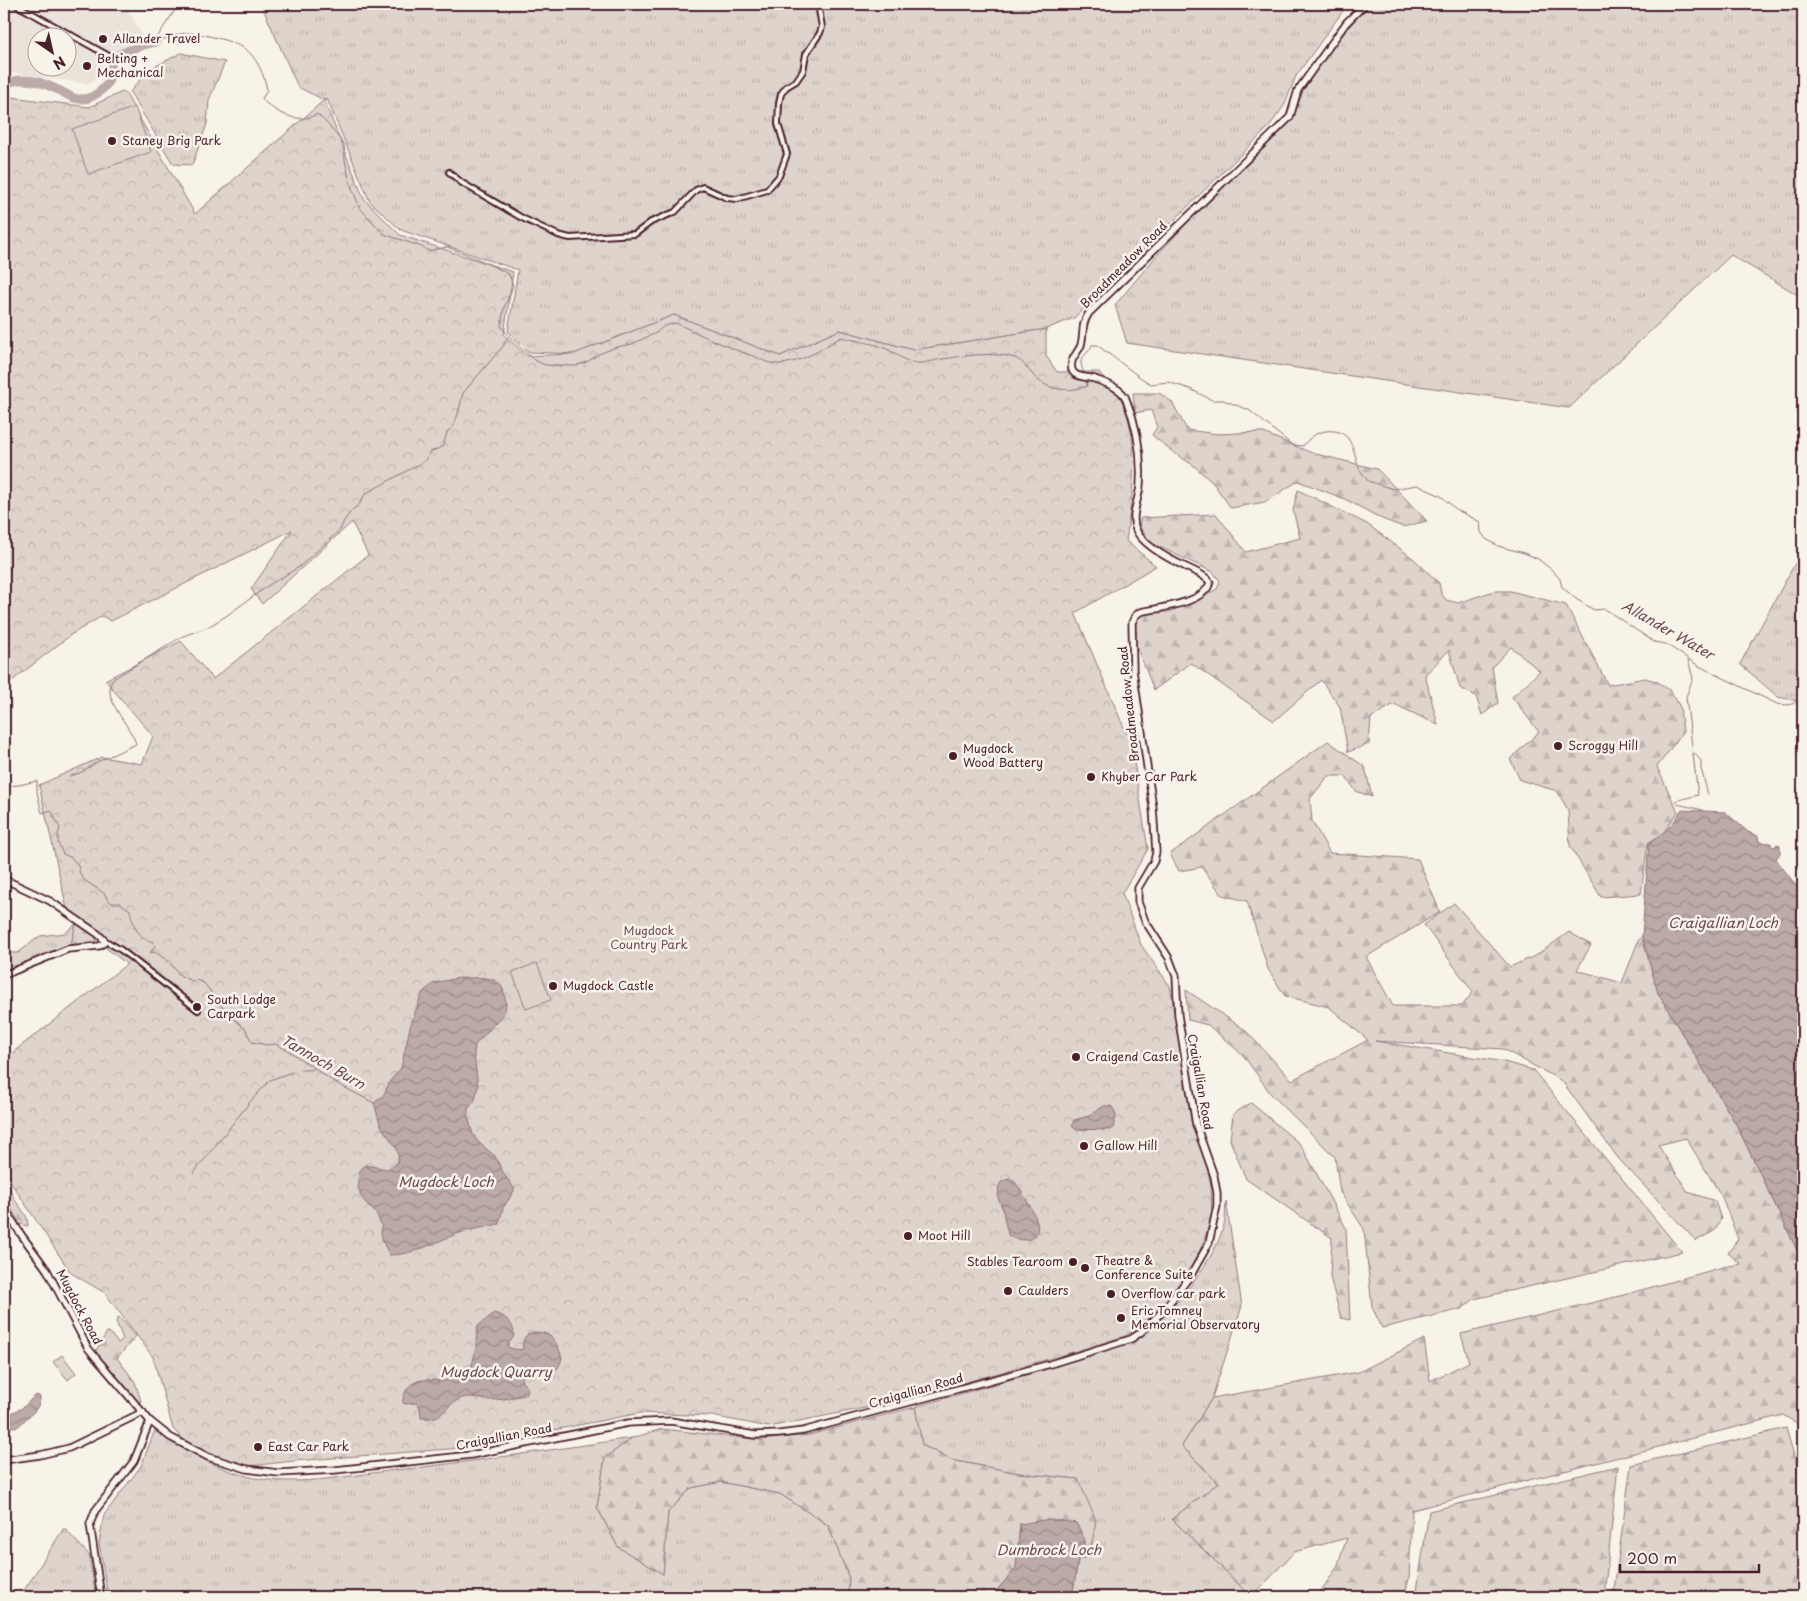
<svg xmlns="http://www.w3.org/2000/svg" width="1807" height="1601" font-family="'Playpen Sans',sans-serif">
	<style>
		.built { fill: #eae3da; fill-rule: evenodd }
		.grass { fill: url(#grass-tufts); stroke: #947a7c }
		.forest { fill: url(#forest-firs); stroke: #947a7c }
		.park { fill: url(#park-crowns); stroke: #947a7c }
		.garden { fill: #ded4cc; stroke: #947a7c }
		.water { fill: url(#water-waves); stroke: #8e7275 }
		.lines { fill: none; stroke-linecap: round; stroke-linejoin: round }
		.stream { stroke: #8e7275; stroke-width: 1 }
		.river { stroke: #bcaaa7; stroke-width: 9 }
		.street-casing { stroke: #4a1f2b; stroke-width: 8 }
		.secondary-casing { stroke: #4a1f2b; stroke-width: 9 }
		.street { stroke: #f7f3e8; stroke-width: 4 }
		.secondary { stroke: #f7f3e8; stroke-width: 5.5 }
		.poi-dot { fill: #4a1f2b; stroke: #f7f3e8; stroke-width: 2 }
		.labels { text-anchor: middle; stroke-width: 5; stroke-linejoin: round; paint-order: stroke }
		.poi-label { font-size: 12px; fill: #4a1f2b; stroke: #f7f3e8; text-anchor: start }
		.street-label { font-size: 12px; fill: #4a1f2b; stroke: #f7f3e8 }
		.park-label { font-size: 12px; fill: #6f4c53; stroke: #f7f3e8 }
		.water-label { font-size: 14px; font-style: italic; fill: #6c4950; stroke: #f7f3e8 }
	</style>
	<defs>
		<pattern id="grass-tufts" width="24" height="20" patternUnits="userSpaceOnUse" patternTransform="scale(1.25)"><rect width="24" height="20" fill="#ded4cc"/><path d="M3 7l-1-3M5 7V3M7 7l1-3M15 17l-1-3M17 17v-4M19 17l1-3" fill="none" stroke="#c0b6af"/></pattern>
		<pattern id="forest-firs" width="22" height="20" patternUnits="userSpaceOnUse" patternTransform="scale(1.25)"><rect width="22" height="20" fill="#ded4cc"/><path d="M5 1l3.5 6h-7zM16 11l3.5 6h-7z" fill="#c0b6af"/></pattern>
		<pattern id="park-crowns" width="20" height="18" patternUnits="userSpaceOnUse" patternTransform="scale(1.25)"><rect width="20" height="18" fill="#ded4cc"/><path d="M2 6a3 3 0 1 1 6 0M12 15a3 3 0 1 1 6 0" fill="none" stroke="#c0b6af"/></pattern>
		<pattern id="water-waves" width="16" height="10" patternUnits="userSpaceOnUse" patternTransform="scale(1.25)"><rect width="16" height="10" fill="#bcaaa7"/><path d="M0 5q4-4 8 0t8 0" fill="none" stroke="#9b8a88"/></pattern>
	</defs>
	<rect width="100%" height="100%" fill="#f7f3e8"/>
	<filter id="ink" filterUnits="userSpaceOnUse"><feTurbulence type="fractalNoise" baseFrequency=".02" numOctaves="2"/><feDisplacementMap in="SourceGraphic" scale="10" xChannelSelector="R" yChannelSelector="G"/><feConvolveMatrix kernelMatrix="1 2 1 2 8 2 1 2 1" color-interpolation-filters="sRGB"/></filter>
	<g filter="url(#ink)">
		<!-- built -->
		<path class="built" d="M4,4h121l18,33 -53,47 -77,-11 -9,3zM38,38h30v30h-30z"/>
		<!-- grass -->
		<path class="grass" d="M261,4h555l4,27 -17,20v11h5v-6l17,-27 -5,-25h528l-52,72 -12,30 -16,22 -194,190 -28,11 -133,21 -73,-20 -60,26 -106,-41 -100,39 -45,-2 -21,-21 10,-61 -117,-40 -31,-28 -43,-103 -3,1 -26,-13z
			M1368,4h435v294l-72,-43 -162,153 -442,-65 -12,-38 43,-51 58,-62 54,-50 23,-24 10,-27 20,-32z
			M181,53l44,9 -16,38 -2,24 -15,41 -19,-1 -43,-72 18,-22z
			M1803,549v153l-25,-5 -38,-33z
			M76,924l-5,21 -35,16 -32,11v-19h14l22,-17 25,-3z
			M1226,1201l16,105 -30,92 -30,48 36,37 -46,36 80,78h-180l6,-37 12,-5 -12,-76 -60,-6 -67,-13 -29,-15 -7,-38 136,-39 82,-27c32,-18 80,-77 90,-113 3,-8 2,-18 3,-27z
			M155,1430c32,21 67,43 106,49 42,6 85,-3 127,-8 82,-9 163,-21 244,-33l-27,20 -8,49 21,40 45,27 5,-62 23,-24 30,-6 59,12 48,31 21,53 -1,19h-740l-9,-54 5,-28 37,-49z
			M64,1528l25,27 7,42h-76z"/>
		<!-- forest -->
		<path class="forest" d="M1133,393h26l13,9 15,28 30,4 44,-2 51,21 65,16 50,52 -24,6 -21,-8 -37,-20 -47,-18 -33,21 -34,6 -18,-25 -20,-18 -19,-12 -22,-18 5,-8 -6,-17 -16,3z
			M1298,490l69,34 47,35 25,24 2,10 5,7 12,3 36,-12h16l56,14 42,80 37,-7 11,3 15,10 9,16 3,25 -26,35 21,45 -15,21 -15,10 -7,51 -40,3 -31,-51 -2,-36 -11,-19 -37,-11 -10,-21 29,-27 -27,-35 28,-26 -29,-24 -19,20 6,36 -16,12 -6,-19 -16,-8 -11,-38 -24,25 13,50 -44,-21 -23,14 -2,26 -21,8 -8,-45 -19,-27 -47,41 -83,-58 -37,27 -21,-52v-17l5,-6 30,-3 27,-11 22,-12 3,-8 -7,-9 -62,-29 -12,-17 2,-8 75,-4 30,38 54,-14 -7,-28z
			M1328,741l37,26 7,30 -16,-6 -11,-15h-17l-18,23 2,22 18,32 88,6 22,53 -74,45 27,49h69l11,-14 -49,-67 30,-22 56,64 27,-12 32,-23 22,13 -14,25 45,13 17,-44 3,-3 16,57 79,133 61,126 5,6v169l-20,-12 -371,95 -3,69 -5,18h-87l20,-30 10,-29 -53,14 -42,45 -80,-78 46,-36 -36,-37 30,-48 147,-26 65,-33 6,42 39,-19 -8,-28 159,-38 103,-29 18,-3 -13,-11 10,-14 -16,-42 -36,-59 -28,7 30,47 27,9 6,18 -7,12 -18,10 -78,-83 -56,-77 -59,-32 -128,-8 129,21 29,8 149,182 -208,47 -12,10 -80,19 -10,-21 -8,-78 -24,-37 -5,-35 -64,-63 -28,-39 -35,-30 -20,-5 -2,-30 58,39 48,51 76,-40 -39,-33 -44,-11 -17,-27 -21,-68 -25,-6 -20,-28 -23,4 -9,-17z
			M76,924l14,7 6,6v4l-5,3 -20,1z
			M1251,1103l50,42 45,83 4,92 -9,-2 -11,-41 2,-39 -86,-59 -16,-39 3,-26z
			M4,1172c5,7 5,14 8,22 5,13 16,17 16,32l-8,-2 -16,-27z
			M119,1317l17,19 -19,22 18,24 6,19 -3,2 -43,-51 12,-20h2l9,11 5,-4 -7,-18z
			M915,1407l7,38 29,15 67,13 60,6 18,41 -6,35 -12,5 5,-10 -63,-26 -4,44 -18,21 -3,8h-147l1,-19 -21,-53 -48,-31 -59,-12 -30,6 -23,24 -5,62 -45,-27 -21,-40 8,-49 27,-20 30,-9 99,11 48,-5z
			M1786,1428l17,59v110h-190l18,-132z
			M1618,1466l-14,131h-188l13,-86z"/>
		<!-- park -->
		<path class="park" d="M124,91l71,123 129,-114 40,99 36,36 113,37 -9,63 23,21 47,-2 100,-39 106,41 60,-26 73,20 133,-21v27l11,16h42c7,9 19,20 24,31 18,44 9,93 3,138l30,25 -81,47 56,131 17,105 -26,44 19,52 29,41 24,140 12,36 5,24 1,32 -14,38 -19,30 -19,22 -21,20 -14,8 -55,17 -175,49 -126,25 -57,-11 -72,-3 -178,35 -168,13 -45,5 -41,-12 -25,-15 -10,-10 -20,-72 -48,-64 -34,-20 -67,-101v-113l123,-95 -21,-16 4,-8 -43,-31 -28,-124 63,-28 40,7 11,-28 -48,-56 76,-39 32,38 155,-124 -16,-33 -90,82 -11,-15 41,-59 -181,91 -9,-5 -30,18 -68,53v-591l85,11z"/>
		<!-- garden -->
		<path class="garden" d="M135,107l16,45 -63,22 -16,-45z
			M537,963l14,37 -25,9 -14,-37z
			M62,1355l14,18 -8,7 -15,-18z"/>
		<!-- water -->
		<path class="water" d="M1681,810l44,2 23,20 10,4 1,6 12,1v3l4,1 2,-3 3,1v8l-4,6 27,36v363l-5,-6 -61,-126 -79,-133 -16,-57 7,-93c14,-9 25,-18 32,-33z
			M459,978c15,1 41,-6 45,15 2,8 3,13 0,20l-29,32 -1,9 4,32 -3,14 -7,9v8l5,17 5,8 17,14 9,18 10,14v3l-11,17 -4,16c-15,4 -28,5 -42,10 -22,8 -43,21 -67,21 -5,-7 -9,-17 -9,-26 0,-5 1,-2 -1,-7 -5,-18 -23,-16 -22,-43 1,-7 2,-9 7,-14l22,4 10,-5c5,-16 -7,-23 -14,-35 -5,-7 -6,-18 -9,-26l9,-7 7,-15 11,-13 9,-41 12,-34 12,-10z
			M1104,1106h7c8,9 4,12 2,22l-4,2 -34,-1 -3,-3 2,-6 15,-4z
			M1011,1178c6,4 25,37 26,44 5,21 -16,21 -29,13l-6,-28 -4,-9 1,-12 2,-4z
			M494,1313c12,3 20,10 20,23l-7,10c3,3 12,4 16,3 0,-4 -1,-8 2,-12 5,-7 20,-6 26,0 6,6 9,13 11,21 -5,16 -8,14 -21,11 -8,-3 -18,6 -20,12 5,4 10,8 4,14 -11,2 -23,5 -35,5 -9,0 -19,-5 -28,-2 -18,7 -17,23 -41,20l-1,-11 -4,-4 -10,1 -3,-1c-1,-11 8,-22 19,-23 8,-1 16,1 24,1 6,-9 13,-10 23,-11 8,-11 6,-31 9,-44z
			M37,1395l3,2c1,8 -7,17 -14,21l-2,3 -8,7 -12,-4 1,-6c5,-5 9,-6 15,-9 7,-3 9,-10 17,-14z
			M1050,1519l26,4 9,17 -2,10 -5,10 -6,37h-77l3,-8 18,-21 4,-44z"/>
		<g class="lines">
			<!-- stream -->
			<path class="stream" d="M156,41l2,-5 21,-32
				M156,42c11,-4 22,-9 34,-9 14,1 44,8 55,16 12,8 20,28 22,41l-5,9c13,14 37,26 55,15 11,9 18,20 27,30l1,16 6,26 9,22 24,26 38,13 6,4 19,-4 31,12 31,15 4,12 -9,22 -3,18 8,10 25,24 11,5 30,1 12,-4 12,-8 17,-7 16,-3 24,-11 8,-7 12,-3c25,12 50,24 77,33 10,4 17,9 29,8 22,-3 40,-15 59,-27 15,4 34,6 48,13 9,5 16,12 27,13 8,1 18,-3 27,-4 20,-3 52,-8 72,-1 10,4 14,14 22,21 13,12 34,13 50,7l-1,-6
				M1085,376c-1,-4 -4,-9 -4,-13 -1,-6 9,-11 11,-18h5l44,33 10,6 17,-2 22,7 22,11h11l26,10 43,35 11,1c7,-9 12,-13 23,-15 26,-3 27,19 33,37 2,4 6,9 9,13l25,8 24,-4 24,11 16,14 23,12 1,10 5,7 12,7 26,7 14,6 14,11 8,9 2,8 14,12 18,11 11,-1 49,33 12,2 33,22 78,38c14,2 16,1 26,-8
				M1688,660l5,18 -7,19 12,98 -23,6 2,3 26,6
				M1694,753l7,8v8l7,25
				M70,776l10,-3 17,-11 39,-18c-5,-19 -36,-45 -23,-65l70,-43 25,-9 18,-11 43,-31 30,-18 41,-37 4,-9 8,-11 7,-5 6,-11 56,-31 5,-3 4,-8 12,-5 2,-3 3,-12 6,-5 5,-13 5,-21 41,-48 4,-8
				M4,786l15,-1 18,-4v11l5,21 9,-3 9,18 -2,7v8l5,11 9,4 6,8 2,8 4,6 21,14 2,5 5,4h8l10,7c3,15 8,29 24,32l1,4 -5,7 5,-1 13,9 13,15 11,5 4,-1 8,3 19,25 22,21 7,13 15,3 8,-1 14,7 45,31 40,21
				M300,1070h11l3,-2
				M193,1174l56,-71 21,-23 22,-8
				M630,1597l12,-1 6,-6"/>
			<!-- river -->
			<path class="river" d="M4,85c16,-9 36,-4 52,4 6,2 12,7 18,9 16,5 36,-10 37,-26 1,-4 0,-8 -1,-12 15,-9 29,-15 46,-18"/>
			<defs>
				<path id="street" d="M15,4l94,52
					M449,172l13,11 60,35 36,17 12,3 65,-4 16,-12 24,-10 21,-22 7,-3 24,11 10,1 30,-9 12,-14 8,-22 -9,-30 1,-21 2,-9 5,-7 10,-6 7,-10 3,-17 14,-21 2,-6 -4,-23
					M104,940l17,10 77,60"/>
				<path id="secondary" d="M4,879l46,22 48,33 6,6v3l-5,3 -31,3 -64,26
					M4,1207l16,26 27,37 41,78 8,10 54,63 20,16 38,20 39,12 31,4 57,-3 136,-15 157,-32 43,-2 84,14 24,-1 24,-3 247,-67 81,-25 9,-6 23,-22 28,-36 18,-32 8,-37v-13l-3,-17 -18,-51 -18,-110 -2,-39 -7,-18 -24,-37 -7,-19v-14l16,-27 2,-9 -3,-44 -20,-138 -1,-47 3,-7 5,-4c19,-4 66,-9 70,-30 -5,-7 -14,-10 -22,-14 -15,-7 -45,-22 -52,-38 -6,-15 3,-30 4,-45 2,-29 -3,-59 -14,-86 -4,-11 -21,-16 -31,-20 -10,-3 -27,0 -23,-18 2,-6 7,-10 9,-16 4,-15 -1,-18 8,-32l201,-196 8,-27 48,-67 19,-19
					M4,1460l36,-5 29,-7 74,-36
					M101,1597l-11,-73 5,-13 39,-50 16,-40"/>
			</defs>
			<!-- street casing -->
			<use href="#street" class="street-casing"/>
			<!-- secondary casing -->
			<use href="#secondary" class="secondary-casing"/>
			<!-- street -->
			<use href="#street" class="street"/>
			<!-- secondary -->
			<use href="#secondary" class="secondary"/>
		</g>
	</g>
	<!-- markers -->
	<g class="poi-dot">
		<circle cx="103" cy="39" r="5"/>
		<circle cx="87" cy="66" r="5"/>
		<circle cx="112" cy="141" r="5"/>
		<circle cx="1558" cy="746" r="5"/>
		<circle cx="953" cy="756" r="5"/>
		<circle cx="1091" cy="777" r="5"/>
		<circle cx="553" cy="986" r="5"/>
		<circle cx="197" cy="1007" r="5"/>
		<circle cx="1076" cy="1057" r="5"/>
		<circle cx="1084" cy="1146" r="5"/>
		<circle cx="908" cy="1236" r="5"/>
		<circle cx="1073" cy="1262" r="5"/>
		<circle cx="1085" cy="1268" r="5"/>
		<circle cx="1008" cy="1291" r="5"/>
		<circle cx="1111" cy="1294" r="5"/>
		<circle cx="1121" cy="1318" r="5"/>
		<circle cx="258" cy="1447" r="5"/>
	</g>
	<g class="labels">
		<!-- poi labels -->
		<g class="poi-label">
			<text x="113" y="43">Allander Travel</text>
			<text x="97" y="63">Belting +<tspan x="97" dy="14">Mechanical</tspan></text>
			<text x="122" y="145">Staney Brig Park</text>
			<text x="1568" y="750">Scroggy Hill</text>
			<text x="963" y="753">Mugdock<tspan x="963" dy="14">Wood Battery</tspan></text>
			<text x="1101" y="781">Khyber Car Park</text>
			<text x="563" y="990">Mugdock Castle</text>
			<text x="207" y="1004">South Lodge<tspan x="207" dy="14">Carpark</tspan></text>
			<text x="1086" y="1061">Craigend Castle</text>
			<text x="1094" y="1150">Gallow Hill</text>
			<text x="918" y="1240">Moot Hill</text>
			<text x="1095" y="1265">Theatre &amp;<tspan x="1095" dy="14">Conference Suite</tspan></text>
			<text x="1063" y="1266" text-anchor="end">Stables Tearoom</text>
			<text x="1018" y="1295">Caulders</text>
			<text x="1121" y="1298">Overflow car park</text>
			<text x="1131" y="1315">Eric Tomney<tspan x="1131" dy="14">Memorial Observatory</tspan></text>
			<text x="268" y="1451">East Car Park</text>
		</g>
		<!-- street labels -->
		<g class="street-label">
			<text transform="translate(1124 265) rotate(-45)" y="4">Broadmeadow Road</text>
			<text transform="translate(1129 704) rotate(-96)" y="4">Broadmeadow Road</text>
			<text transform="translate(1200 1082) rotate(80)" y="4">Craigallian Road</text>
			<text transform="translate(79 1307) rotate(62)" y="4">Mugdock Road</text>
			<text transform="translate(916 1391) rotate(-16)" y="4">Craigallian Road</text>
			<text transform="translate(504 1437) rotate(-11)" y="4">Craigallian Road</text>
		</g>
		<!-- park labels -->
		<g class="park-label">
			<text x="649" y="935">Mugdock<tspan x="649" dy="14">Country Park</tspan></text>
		</g>
		<!-- water labels -->
		<g class="water-label">
			<text transform="translate(1668 630) rotate(30)" y="5">Allander Water</text>
			<text x="1723" y="928">Craigallian Loch</text>
			<text transform="translate(323 1062) rotate(30)" y="5">Tannoch Burn</text>
			<text x="446" y="1187">Mugdock Loch</text>
			<text x="496" y="1377">Mugdock Quarry</text>
			<text x="1049" y="1555">Dumbrock Loch</text>
		</g>
	</g>
	<!-- margin -->
	<rect width="1807" height="1601" fill="none" stroke="#f7f3e8" stroke-width="20"/>
	<rect x="10" y="10" width="1787" height="1581" fill="none" stroke="#4a1f2b" stroke-width="2" filter="url(#ink)"/>
	<!-- north arrow -->
	<g transform="translate(52 52) rotate(146)"><circle r="24" fill="#f7f3e8" stroke="#b29e9c"/>
	<path d="M0-4L9 19L0 12L-9 19Z" fill="#4a1f2b"/>
	<text y="-8" font-size="14" font-weight="bold" text-anchor="middle" fill="#4a1f2b">N</text>
	</g>
	<!-- scale -->
	<path d="M1620 1564v8h139v-8" fill="none" stroke="#4a1f2b" stroke-width="2.5"/>
	<text x="1627" y="1564" font-size="15" fill="#4a1f2b" stroke="#f7f3e8" stroke-width="4" paint-order="stroke">200 m</text>
</svg>
